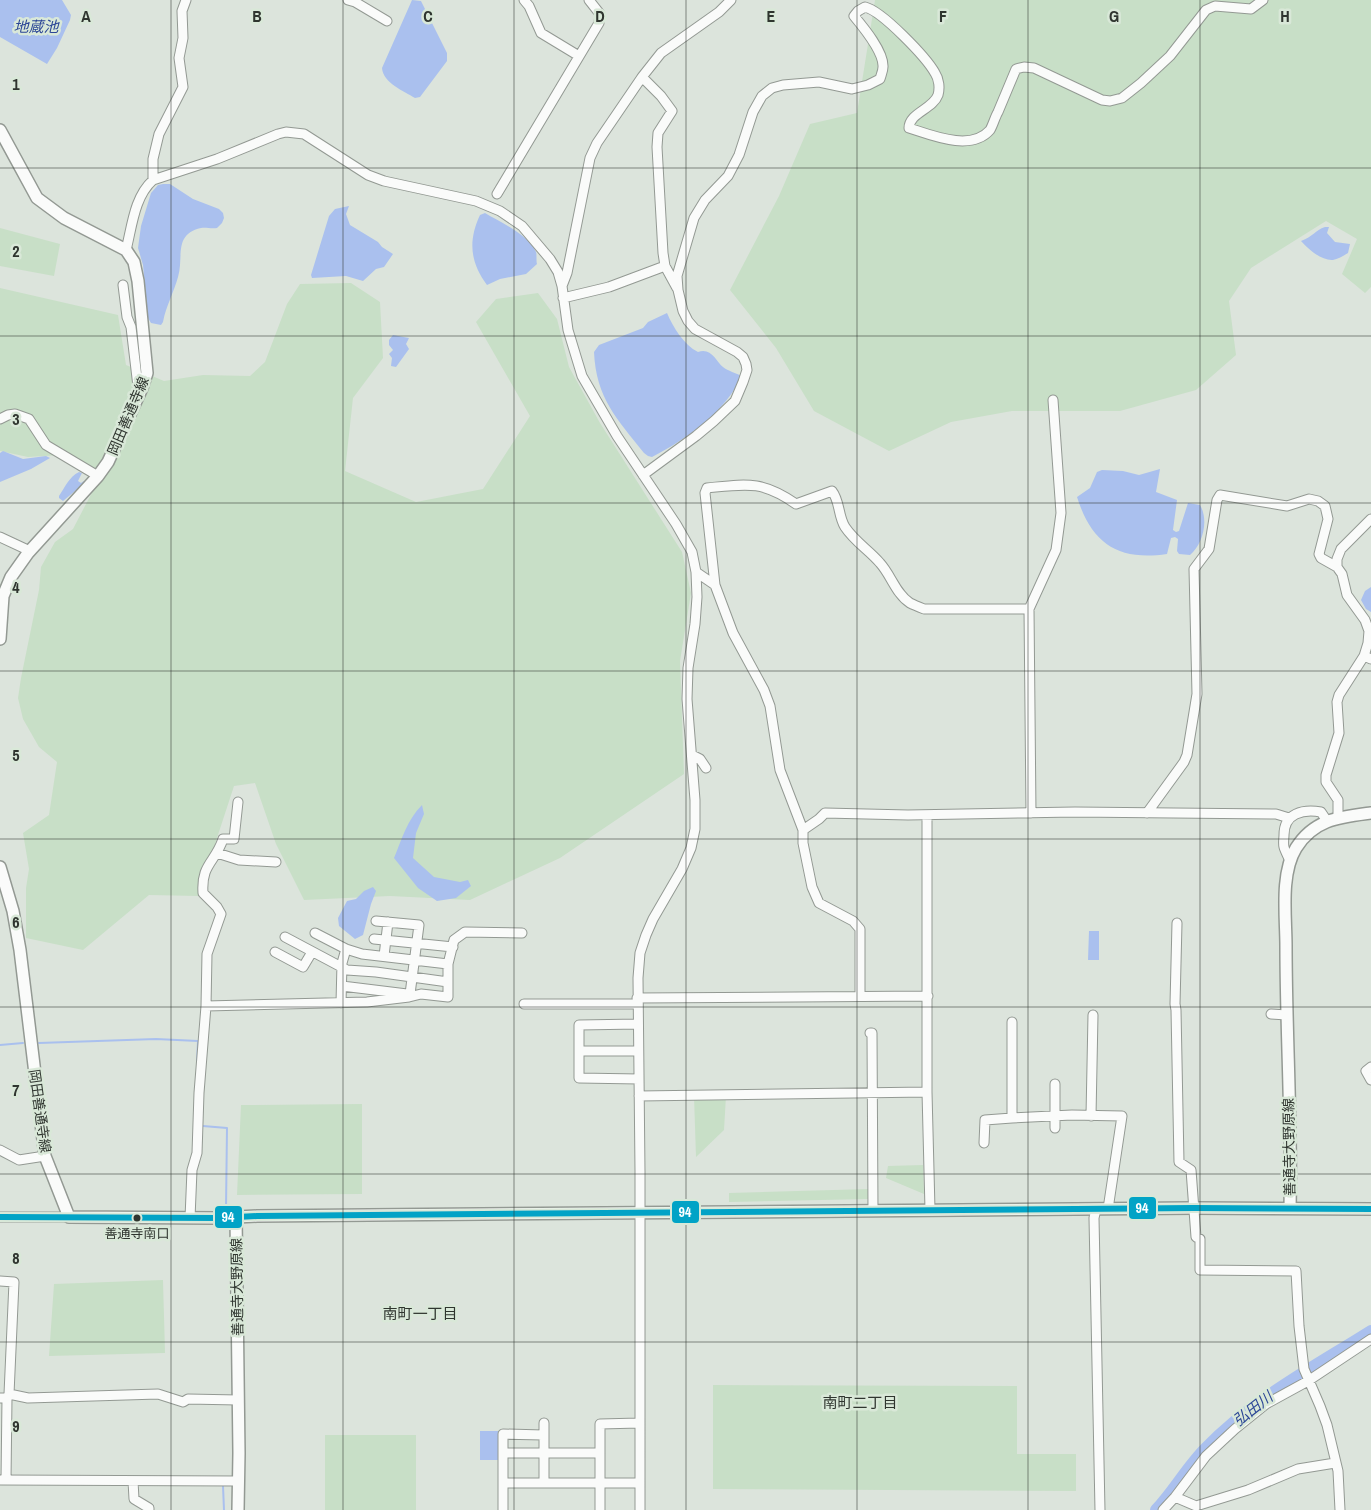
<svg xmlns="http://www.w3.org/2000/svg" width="1371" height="1510" font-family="'Archivo Narrow','Noto Sans JP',sans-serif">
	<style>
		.green { fill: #c8dfc7 }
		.water { fill: #aac0ee }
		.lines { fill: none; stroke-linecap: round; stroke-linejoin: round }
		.stream { stroke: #aac0ee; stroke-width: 2 }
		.river { stroke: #aac0ee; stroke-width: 12 }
		.minor-casing { stroke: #939993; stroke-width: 11 }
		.major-casing { stroke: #939993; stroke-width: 14 }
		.minor { stroke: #fafbfa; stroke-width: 9 }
		.major { stroke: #fafbfa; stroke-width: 11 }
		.bus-1-casing { stroke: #d9e8d8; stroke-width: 10 }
		.bus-1 { stroke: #02a3c6; stroke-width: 6 }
		.grid { fill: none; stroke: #2f352f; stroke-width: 1; stroke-opacity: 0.55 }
		.bus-dot { fill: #2f352f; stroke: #d9e8d8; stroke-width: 2 }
		.labels { text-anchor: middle; stroke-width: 5; stroke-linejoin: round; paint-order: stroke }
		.bus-label { font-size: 13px; fill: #2f352f; stroke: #d9e8d8 }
		.street-label { font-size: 14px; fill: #2f352f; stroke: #d9e8d8 }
		.water-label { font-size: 15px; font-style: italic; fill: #2b4696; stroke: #d9e8d8 }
		.neighbourhood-label { font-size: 15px; fill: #2f352f; stroke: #d9e8d8 }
		.grid-label { font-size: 16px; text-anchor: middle; font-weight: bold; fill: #2f352f; stroke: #d9e8d8; stroke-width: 5; stroke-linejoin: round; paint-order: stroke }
		.line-badge { stroke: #d9e8d8; stroke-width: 2 }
		.badge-label { font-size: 14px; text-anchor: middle; font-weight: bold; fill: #fff }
	</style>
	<rect width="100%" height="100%" fill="#dce4dc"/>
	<!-- green -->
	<path class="green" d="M875,0h496v287l-6,6 -23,-19 15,-35 -31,-18 -75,47 -22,33 7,54 -40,35 -76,21h-108l-61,11 -62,29 -75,-40 -38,-63 -46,-58 49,-94 31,-72 47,-11z
		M0,228l60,16 -6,32 -54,-10z
		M351,283l29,19 3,56 -30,40 -8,73 71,31 67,-13 47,-73 -54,-94 20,-23 42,-6 19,26 12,48 31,56 82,129 9,41 -11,68 4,113 -124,84 -90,42 -80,-4 -86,4 -28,-56 -21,-61 -21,3 -36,110 -49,-1 -66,55 -57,-12v-50l3,-19 -6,-36 26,-18 8,-53 -18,-15 -16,-28 -5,-21 3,-20 18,-88 2,-23 14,-25 18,-13 27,-52 -40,-22 -32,2 -28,-6v-163l118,27 8,50 38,16 39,-6 47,1 15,-14 22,-58 13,-20z
		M694,1096h32l-2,34 -28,27z
		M362,1104v90l-125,1 4,-90z
		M923,1165l1,29 -38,-16 2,-12z
		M869,1189v10l-140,3v-9z
		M163,1280l2,73 -116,3 5,-72z
		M713,1385l304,1v68h59v37l-363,-2z
		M325,1435h91v75h-91z"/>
	<!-- water -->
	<path class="water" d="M0,0h62l9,15 -1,5 -13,28 -10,16 -47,-27z
		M412,0l9,1 26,52v8l-27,36 -5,1c-11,-7 -32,-15 -33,-30z
		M163,184h7l23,15 26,10 4,4 1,5 -2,5 -5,5c-6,1 -11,-1 -16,0 -28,6 -17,30 -23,49 -4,15 -12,29 -15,45l-2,3 -10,-2 -3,-5 -5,-53 -5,-17 3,-22 10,-33 7,-8z
		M349,206l-3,8 4,11 28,17 4,5 11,7 -9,13 -8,2 -13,12 -17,-5 -34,2 -1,-3 18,-59 6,-7z
		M485,213c15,9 44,22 51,39 1,3 0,9 1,12l-11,10 -26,5 -13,6c-17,-23 -19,-44 -7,-70z
		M1325,227h4l-2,6 8,9 15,2 -2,9c-5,3 -10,6 -15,7 -11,1 -25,-11 -32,-19 12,-4 14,-11 24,-14z
		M667,313c6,14 17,32 31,39 13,-5 18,9 25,15 5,4 13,6 19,9 -17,36 -55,63 -90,81l-4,-1 -4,-3c-27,-34 -48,-55 -50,-101l5,-7 44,-17 5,-6z
		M393,335l16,3 -3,6 3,5 -13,18 -5,-1 1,-8 -3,-4 4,-4 -4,-5v-5z
		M3,451l20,8 23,-3 4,2 -19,11 -31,13v-29z
		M1160,469l-4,23 21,8 -4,30 3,2 3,-1 9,-28 12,2c9,15 3,39 -10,50l-11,-1 -2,-3 1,-12 -3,-2 -4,1 -4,16c-49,7 -75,-10 -90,-57l13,-9 7,-16 5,-2 21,1 16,4z
		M79,472l3,1 -4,8 3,2 3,-2 2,1 -23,19 -4,-3v-2c6,-9 10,-19 20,-24z
		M1371,587v25l-5,-3 -5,-9 4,-9z
		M422,805l2,9 -8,19 -3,25 21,19 26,5 8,-2 3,6 -15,12 -19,3 -19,-13 -24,-30c8,-19 13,-38 28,-53z
		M373,887l3,4 -5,13 -8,31 -8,4 -16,-13 -1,-8 9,-17 9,-2 8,-8z
		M1089,931h10v29h-11z
		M480,1431h18v29h-18z"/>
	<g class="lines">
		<!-- stream -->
		<path class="stream" d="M39,1043l117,-4 42,2 -1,23
			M0,1045l23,-2
			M203,1126l24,2 -1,80
			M223,1486l1,24"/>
		<!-- river -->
		<path class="river" d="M1156,1510c18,-19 31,-43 50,-62 47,-49 108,-81 165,-117"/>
		<defs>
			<path id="minor" d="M348,0l7,2 32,19
				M524,0l5,6 12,27 38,23
				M642,77l19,19 11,15 -14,22 -1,14 6,106 2,13 12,22
				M153,180v-21l6,-25 24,-47 -4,-29 4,-20 -1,-27 4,-11
				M497,194l102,-171 1,-9 -11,-14
				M126,250c6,-23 8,-53 27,-70l64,-21 61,-25 8,-2 18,2 64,41 16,6 92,20 24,10 22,15 28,33 8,13 4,14 6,44 14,46 35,60 59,88 16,28 4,20 1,25 -2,27 -7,44 -1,31 8,101v29l-4,19 -9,21 -29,50 -7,16 -6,18 -2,25 2,193v339
				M123,285l4,32 4,10 8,68
				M562,286l5,-13 23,-115 7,-15 45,-66 19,-24 58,-41 12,-12
				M563,298l46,-11 56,-21
				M0,419l8,-4 7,-1 14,5 17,26 52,31
				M643,475l53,-39 18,-15 21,-20 8,-19 4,-12 -1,-6 -3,-7 -6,-5 -42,-23 -7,-8 -5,-10 -5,-21 -1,-14 17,-58 11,-18 23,-24 11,-21 14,-43 9,-16 10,-8 11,-3 36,-3 33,7 16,-4 12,-6c1,-4 3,-8 3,-12 1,-15 -19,-39 -29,-51l4,-5 7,-4c17,4 61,50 70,66 4,6 5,15 3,22 -5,14 -29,18 -29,33 22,7 62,24 81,2 3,-5 5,-13 8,-18 6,-14 12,-29 18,-43l8,-2 10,1 68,32 8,1 12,-3 19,-15 29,-27 36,-46 9,-4 36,3 12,-9
				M0,537l30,14
				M696,572l19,13
				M1364,656l4,-13 1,-12 -4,-11 -18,-25 -5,-21 -5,-7v-8l4,-10 30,-30
				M692,755l8,4 6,9
				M1031,813l-2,-204 27,-59 5,-37 -8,-113
				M1147,813l37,-51 3,-7 10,-61 -3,-125 15,-20 8,-49 3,-5 67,11 22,-7 9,2 7,5 3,13 -9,35 2,4 16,9
				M927,815v277l3,118
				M1338,817v-17l-12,-18v-7l13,-42 -2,-31 2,-7 25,-39 7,3
				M803,830l16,-11 6,-6 83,2 167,-3 201,2 13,4
				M217,853l22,7 37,2
				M1290,861c-2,-5 -5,-10 -6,-14 -1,-4 0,-9 0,-12 0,-22 19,-26 37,-23l6,9
				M376,921l43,4 -9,69
				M1177,923l-2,81 1,6 3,152 12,8 5,67 4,2v31l96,1 3,55 5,43 16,37 7,19 11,46 2,39
				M315,933l31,16 16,5 86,10
				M285,937l62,33 29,2 72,10
				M374,939l79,8
				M275,952l28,15 9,-15
				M384,956l4,-34
				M342,986l65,8
				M860,996v-67l-7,-8 -34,-18 -7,-16 -9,-44v-13l-23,-60 -10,-64 -6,-16 -31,-57 -18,-48 -10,-92 2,-5c39,-4 55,-8 89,16l36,-13c8,10 6,25 13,36 10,15 24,23 35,36 11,12 16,31 30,40 4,2 9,4 14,6h105
				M637,998l291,-2
				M341,1003l1,-40 4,-14
				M524,1004h113
				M206,1006l161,-4 42,-5 12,-3 27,3v-33l6,-24 11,-8 57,1
				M1271,1014l16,1
				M638,1024l-59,1v53l60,1
				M870,1033h2l1,178
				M579,1051h59
				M1371,1067l-5,4 5,9
				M639,1096l288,-4
				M1091,1116l2,-101
				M1012,1118l60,-3 50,1 -14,93
				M1055,1128v-44
				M984,1143l1,-23 27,-2v-96
				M0,1150l19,10 26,-4
				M1096,1209l-2,9 6,292
				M0,1217h69
				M190,1218l2,-48 5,-17 2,-60 7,-87 1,-52 14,-40 -4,-7 -14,-14c-2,-29 12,-30 20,-54h11l4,-37
				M0,1281l14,1 -5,112 -2,4
				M9,1394l19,4 130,-4 25,8 5,-3 50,1
				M0,1398h7l-1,82
				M544,1423v60
				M503,1453h97
				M0,1480l238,1
				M133,1481l1,18 15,9v2
				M503,1483h136
				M1175,1497l21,9 52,-16 50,-21 37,-6
				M503,1510v-76l40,1
				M600,1510v-86l39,-1
				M1163,1510l12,-13 31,-41 29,-27 31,-25 42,-23 63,-42"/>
			<path id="major" d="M0,130l37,68 27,20 62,32 8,12 4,19 9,92 -5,15 -34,74 -10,14 -70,77 -17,24 -8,19 -3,43
				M0,867l13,44 7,39 25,206 24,61 149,1 39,-2 937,-8 177,1
				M1290,1208c2,-87 -4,-175 -4,-262 0,-29 -6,-72 10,-98 18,-29 44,-31 75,-35
				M236,1217l3,236 -1,57"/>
		</defs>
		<!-- minor casing -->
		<use href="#minor" class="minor-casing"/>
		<!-- major casing -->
		<use href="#major" class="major-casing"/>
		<!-- minor -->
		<use href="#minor" class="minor"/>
		<!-- major -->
		<use href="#major" class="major"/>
		<defs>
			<path id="bus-1" d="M0,1217l218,1 39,-2 937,-8 177,1"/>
		</defs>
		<!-- bus-1 casing -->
		<use href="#bus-1" class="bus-1-casing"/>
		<!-- bus-1 -->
		<use href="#bus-1" class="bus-1"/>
	</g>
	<!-- grid -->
	<path class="grid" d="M171,0v1510M343,0v1510M514,0v1510M686,0v1510M857,0v1510M1028,0v1510M1200,0v1510M0,168h1371M0,336h1371M0,503h1371M0,671h1371M0,839h1371M0,1007h1371M0,1174h1371M0,1342h1371"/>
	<!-- markers -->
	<circle class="bus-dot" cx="137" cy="1218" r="4.5"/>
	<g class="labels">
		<!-- bus labels -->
		<g class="bus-label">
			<text x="137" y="1238">善通寺南口</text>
		</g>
		<!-- street labels -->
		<g class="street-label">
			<text transform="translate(128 416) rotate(-67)" y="5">岡田善通寺線</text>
			<text transform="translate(40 1111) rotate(82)" y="5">岡田善通寺線</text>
			<text transform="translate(1289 1147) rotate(-91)" y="5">善通寺大野原線</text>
			<text transform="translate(237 1287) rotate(-91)" y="5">善通寺大野原線</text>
		</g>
		<!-- water labels -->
		<g class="water-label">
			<text x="36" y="32">地蔵池</text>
			<text transform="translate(1253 1409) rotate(-38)" y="5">弘田川</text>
		</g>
		<!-- neighbourhood labels -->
		<g class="neighbourhood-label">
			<text x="420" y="1319">南町一丁目</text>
			<text x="860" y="1408">南町二丁目</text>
		</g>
	</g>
	<g class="grid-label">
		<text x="86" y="22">A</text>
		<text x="257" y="22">B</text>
		<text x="428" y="22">C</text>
		<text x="600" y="22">D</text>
		<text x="771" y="22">E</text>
		<text x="943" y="22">F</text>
		<text x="1114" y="22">G</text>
		<text x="1285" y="22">H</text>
		<text x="16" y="90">1</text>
		<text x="16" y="257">2</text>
		<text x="16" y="425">3</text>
		<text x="16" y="593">4</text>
		<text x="16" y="761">5</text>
		<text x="16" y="928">6</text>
		<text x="16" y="1096">7</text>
		<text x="16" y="1264">8</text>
		<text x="16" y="1432">9</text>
	</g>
	<g class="line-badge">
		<rect x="1128" y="1196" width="29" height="24" rx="5" fill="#02a3c6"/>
		<rect x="671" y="1200" width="29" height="24" rx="5" fill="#02a3c6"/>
		<rect x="214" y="1205" width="29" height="24" rx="5" fill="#02a3c6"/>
	</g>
	<g class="badge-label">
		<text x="1142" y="1213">94</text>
		<text x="685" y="1217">94</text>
		<text x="228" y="1222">94</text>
	</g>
</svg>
